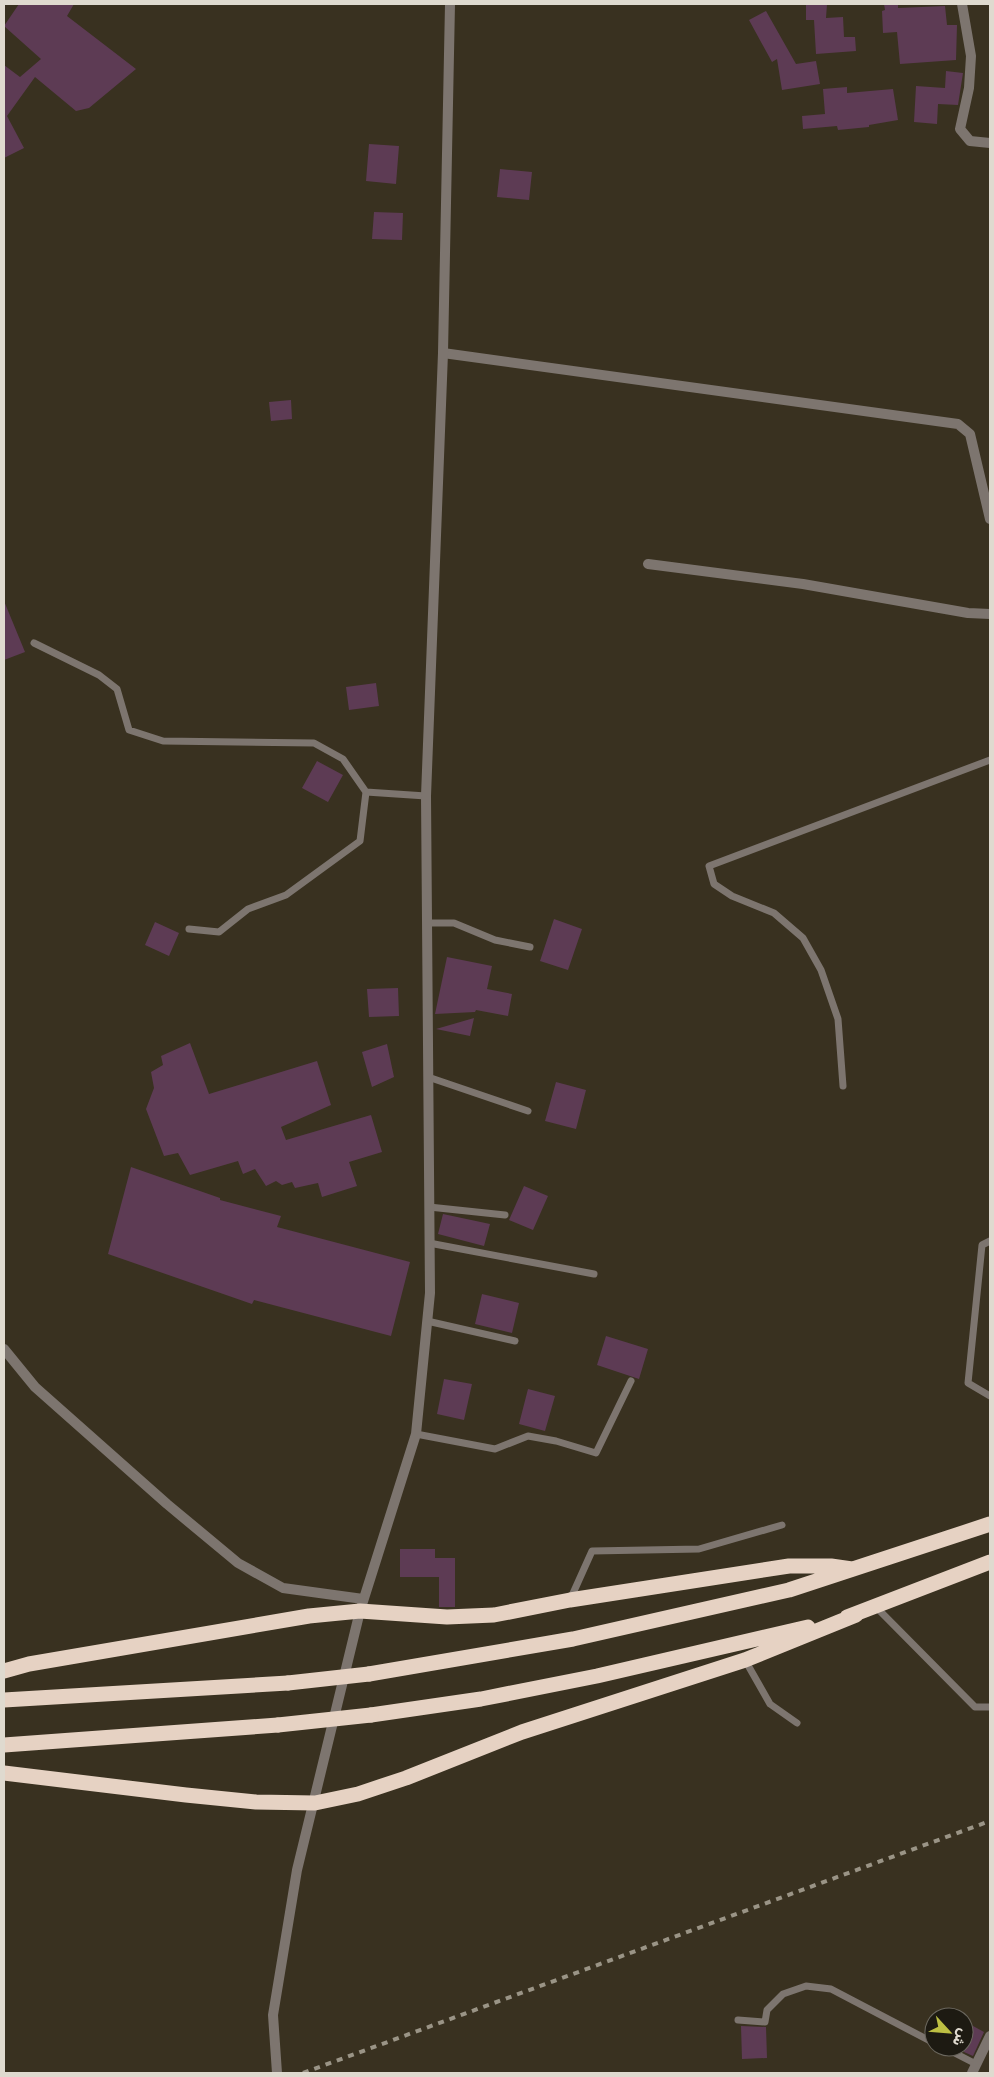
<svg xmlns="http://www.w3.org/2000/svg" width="994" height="2077" font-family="Rubik,Vazirmatn,sans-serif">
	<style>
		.building { fill: #5d3b54 }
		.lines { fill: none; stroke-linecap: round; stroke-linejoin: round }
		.service { stroke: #7d756f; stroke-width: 7 }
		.minor { stroke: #7d756f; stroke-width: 10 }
		.tertiary { stroke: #7d756f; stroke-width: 10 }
		.motorway { stroke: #e6d2c3; stroke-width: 15 }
		.rail { stroke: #9a9486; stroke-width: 4; stroke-dasharray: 6 6; stroke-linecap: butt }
		.motorway-bridge { stroke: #e6d2c3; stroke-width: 15 }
	</style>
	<rect width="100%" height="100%" fill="#393120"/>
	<!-- building -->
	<path class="building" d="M19,4h55l-7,12 69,53 -47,39 -13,3 -41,-34 -28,39 17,32 -20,10v-93l16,12 21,-18 -37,-33z
		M806,4h21l-1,14 17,-1 1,20h11l1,14 -40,3 -2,-34h-8z
		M884,4h14v4l47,-2 2,19h10l-1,35 -56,4 -3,-32 -14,1 -1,-22 3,-1z
		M766,11l30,53 20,-3 4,23 -38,6 -5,-31 -5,3 -23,-42z
		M946,71l17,2 -5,32 -20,-1 -1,20 -23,-2 2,-36 29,2z
		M847,87v6l46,-4 5,31 -29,5v2l-31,3 -1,-4 -34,3 -1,-13 23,-2 -2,-25z
		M369,144l30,2 -3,38 -30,-3z
		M500,169l32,3 -3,28 -32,-3z
		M374,212l29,1 -1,27 -30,-1z
		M291,400l1,19 -21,2 -2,-19z
		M4,601l21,51 -21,8z
		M376,683l3,23 -30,4 -3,-23z
		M317,761l26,14 -15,27 -26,-14z
		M554,919l28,10 -14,41 -28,-9z
		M155,922l24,11 -10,23 -24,-11z
		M447,957l45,9 -5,23 25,5 -4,22 -32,-6 -1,2 -40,2z
		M398,988l1,28 -30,1 -2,-28z
		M474,1018l-4,18 -34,-7z
		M190,1043l19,51 108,-33 14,44 -50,22 5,13 85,-25 11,37 -33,10 8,24 -35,11 -4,-14 -23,5 -3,-6 -10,3 -6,-4 -10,5 -11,-17 -12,5 -5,-13 -48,14 -12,-22 -14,3 -18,-47 8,-21 -3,-16 12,-7 -2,-9z
		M387,1044l7,33 -22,10 -10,-35z
		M556,1082l30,8 -10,39 -31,-8z
		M131,1167l89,31v2l61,16 -4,11 133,35 -19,74 -137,-36 -2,4 -144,-50z
		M524,1186l24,10 -15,34 -24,-10z
		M443,1214l47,10 -6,22 -46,-12z
		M482,1294l37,9 -7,30 -37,-9z
		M606,1336l42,13 -9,30 -42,-14z
		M444,1379l28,5 -8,36 -27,-6z
		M528,1389l27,7 -10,35 -26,-7z
		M400,1549h35v9h20v49h-16v-30h-39z
		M964,2021l20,11 -11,24 -9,-4z
		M741,2026l25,1 1,31 -25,1z"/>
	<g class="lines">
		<!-- service -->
		<path class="service" d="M34,643l65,32 18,14 12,41 34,11 151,2 29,16 23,33 60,4
			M427,923h27l41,17 35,7
			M189,929l30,3 29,-23 38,-14 74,-54 6,-49
			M428,1077l100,34
			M843,1086l-5,-67 -17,-49 -18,-32 -29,-25 -42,-17 -18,-12 -5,-18 281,-106
			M429,1207l76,8
			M990,1241l-8,4 -14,138 22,13
			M429,1243l165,31
			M427,1321l88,20
			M416,1434l79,15 33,-13 28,5 40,12 35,-72
			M570,1600l22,-49 107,-2 83,-24
			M876,1607l99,100h15
			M745,1660l25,44 27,19
			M738,2020l27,2 2,-12 16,-16 23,-8 25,3 103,54
			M943,2047l33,17"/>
		<!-- minor -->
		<path class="minor" d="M962,4l9,52 -2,32 -9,41 10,12 20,2
			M443,353l515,71 12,10 20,85
			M648,564l155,20 165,29 22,1
			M4,1349l31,38 132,117 71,59 45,25 80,11
			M972,2073l18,-37"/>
		<!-- tertiary -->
		<path class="tertiary" d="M277,2073l-4,-58 24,-145 63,-259 56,-177 14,-141 -4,-497 17,-443 7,-349"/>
		<!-- motorway -->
		<path class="motorway" d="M847,1617l143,-55
			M4,1671l25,-7 280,-48 51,-5 87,6 47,-2 76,-15 219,-34h42l21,3
			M369,1674l204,-35 216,-49 201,-66
			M4,1700l284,-17
			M371,1715l110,-16 116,-23 211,-49
			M4,1745l274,-20
			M4,1773l182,22 70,7 59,1 43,-9 48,-16 116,-46 223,-72 111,-45"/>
		<!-- rail -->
		<path class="rail" d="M303,2073l687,-252"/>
		<!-- motorway-bridge -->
		<path class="motorway-bridge" d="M288,1683l81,-9
			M278,1725l93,-10"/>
	</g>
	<!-- border -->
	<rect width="994" height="2077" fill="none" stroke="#dfdacf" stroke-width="10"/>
	<!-- north arrow -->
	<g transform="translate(949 2032) rotate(116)"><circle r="24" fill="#1d1a12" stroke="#6b675e"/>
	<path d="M0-4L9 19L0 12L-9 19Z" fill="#bdbf43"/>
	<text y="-8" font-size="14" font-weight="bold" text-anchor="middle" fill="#dfdacf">ش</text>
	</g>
</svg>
